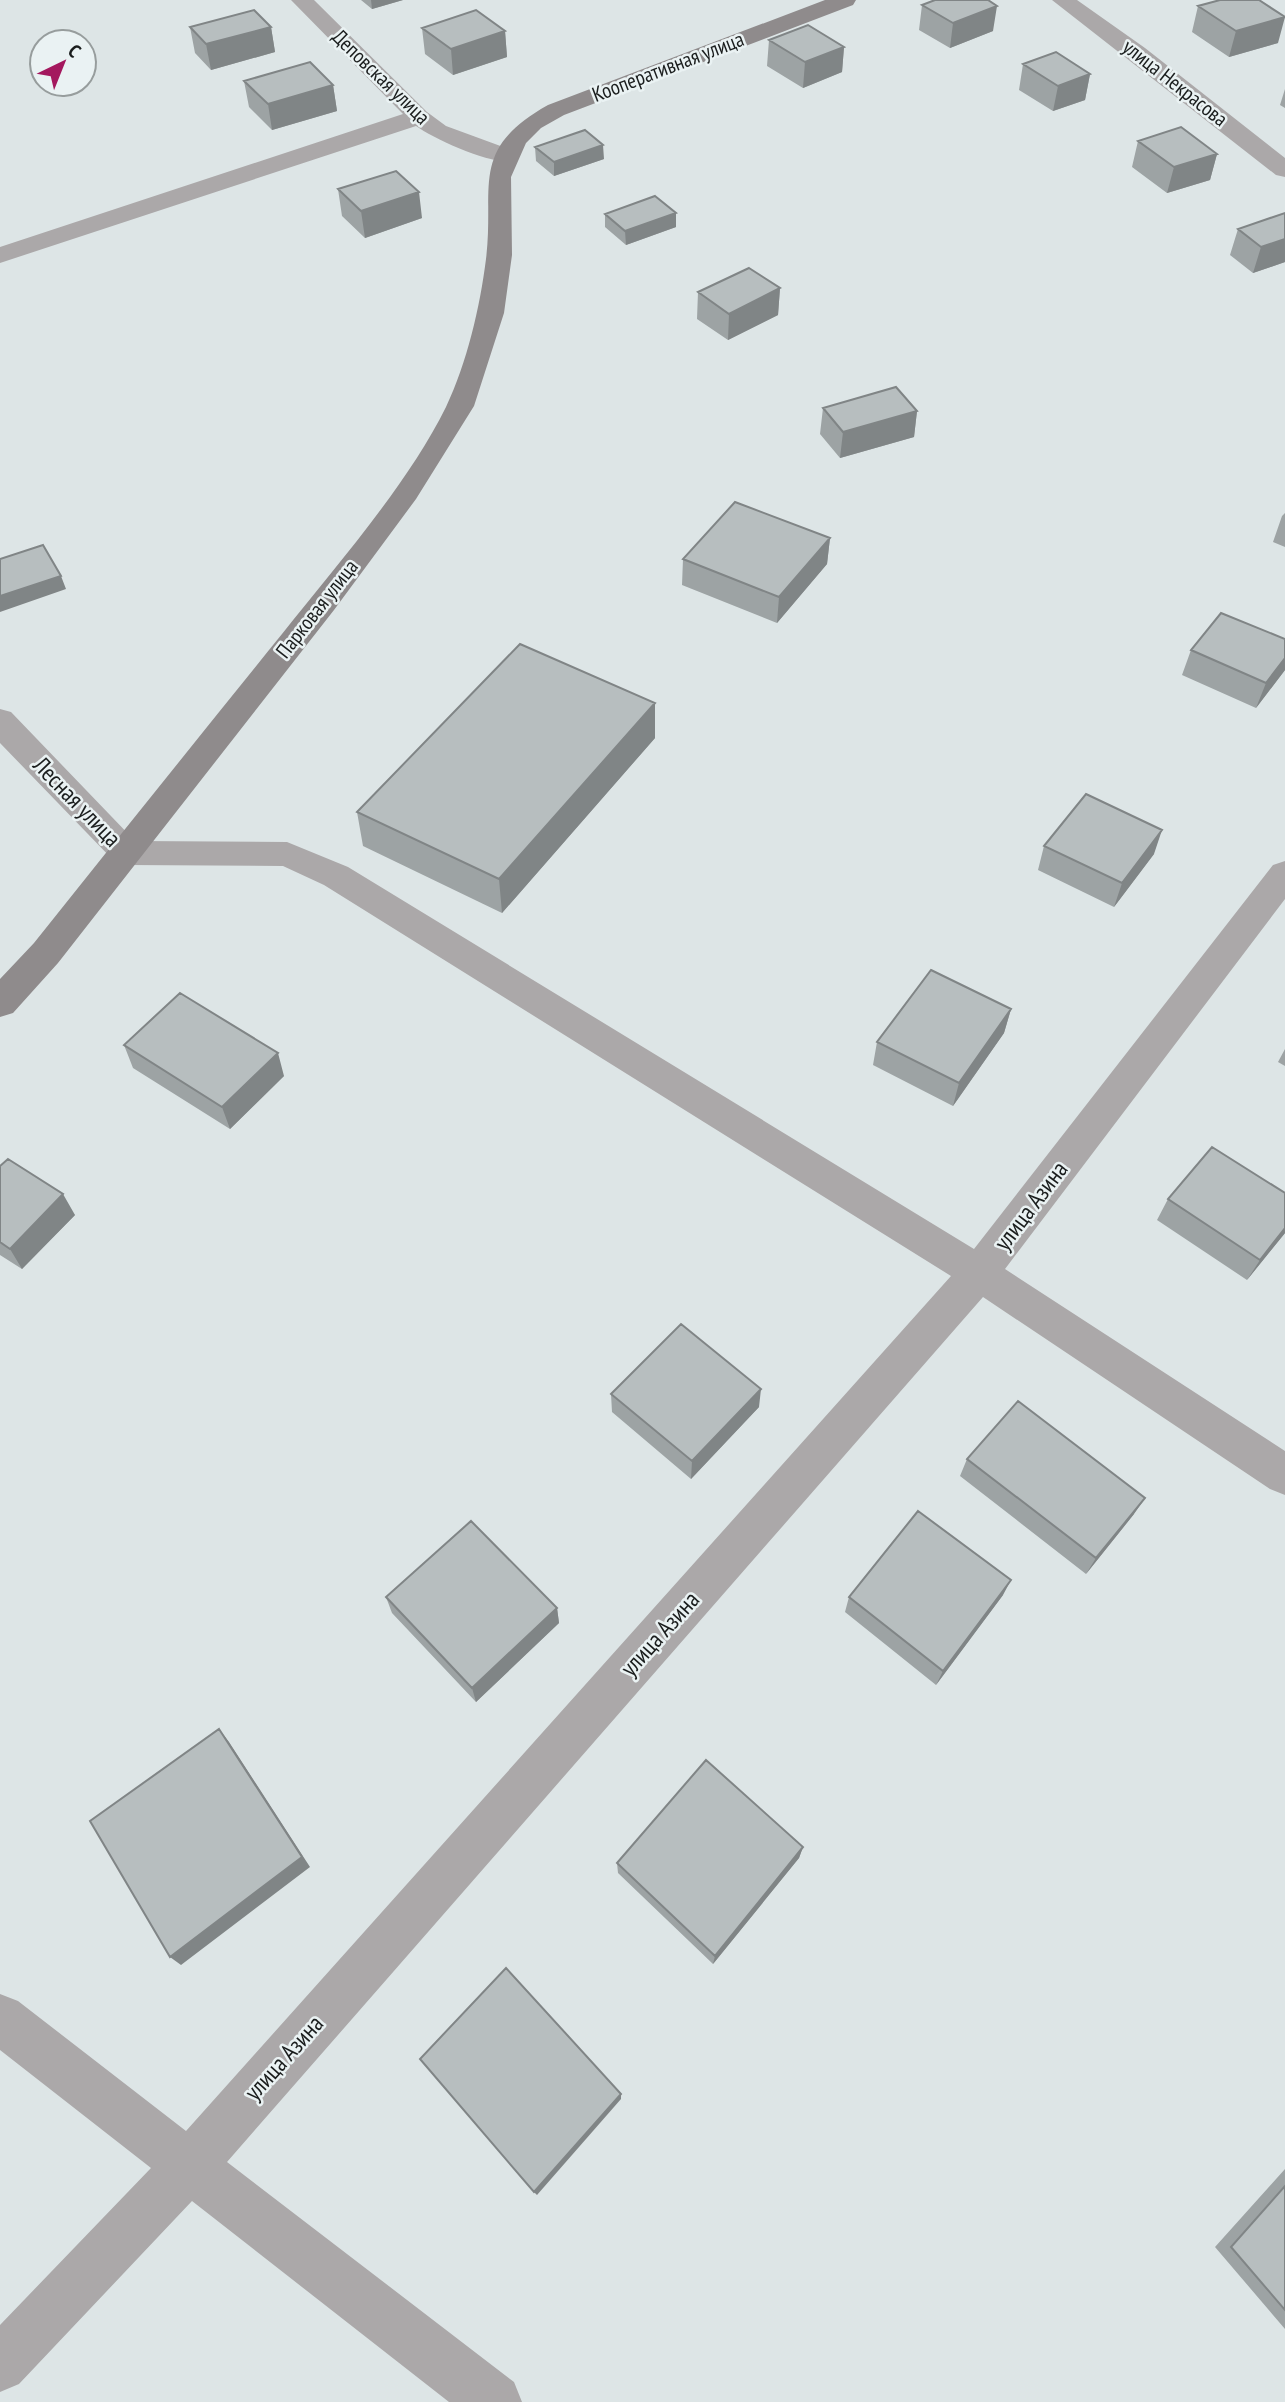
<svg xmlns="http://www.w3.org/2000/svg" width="1285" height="2402" font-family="'PT Sans Narrow',sans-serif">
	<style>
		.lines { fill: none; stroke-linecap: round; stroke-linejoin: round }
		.minor { fill: #aba8a9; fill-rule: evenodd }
		.secondary { fill: #8f8b8c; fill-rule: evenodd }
		.wall { fill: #9da3a4 }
		.shaded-wall { fill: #808586 }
		.building { fill: #b7bebf; stroke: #808586; stroke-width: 2 }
		.labels { text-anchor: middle; stroke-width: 5; stroke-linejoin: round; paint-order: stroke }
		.far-street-label { font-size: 21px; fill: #1a1d1d; stroke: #eaf2f3 }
		.street-label { font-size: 24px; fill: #1a1d1d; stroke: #eaf2f3 }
	</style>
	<rect width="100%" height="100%" fill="#dde5e6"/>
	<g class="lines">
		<!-- minor -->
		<path class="minor" d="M291,0h23l113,112 19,14 68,25 4,5 -4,5c-21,5 -80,-22 -98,-35l-416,137v-16l403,-133z
			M1052,0h25l68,48 140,110v19l-9,-2z
			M0,709l11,3 124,129 152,1 61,25 626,382 299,-384 12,-4v38l-280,370 280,182v44l-15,-6 -287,-192 -756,865 287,220 8,20h-73l-257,-201 -173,183 -19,8v-67l151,-157 -151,-118v-56l18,7 168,130 765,-855 -627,-391 -41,-19 -156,-1 -12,-3 -115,-119z"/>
		<!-- secondary -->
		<path class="secondary" d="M825,0h31l-3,5 -289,110 -23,13 -15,15 -15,34 1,78 -8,58 -30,93 -58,93 -82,111 -276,353 -45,50 -13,4v-38l34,-36c82,-103 165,-206 248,-309 54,-68 126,-150 164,-227 21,-44 34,-100 40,-148 9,-73 -18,-109 62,-154z"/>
	</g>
	<!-- wall -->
	<path class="wall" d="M361,0h42l-31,9z
		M922,5l71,26 -43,17 -31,-18z
		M1198,6l80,37 -49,14 -37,-25z
		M190,27h81l4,25 -64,18 -16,-17z
		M422,28l83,3 2,26 -54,18 -28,-21z
		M769,40l75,7 -2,25 -39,16 -36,-22z
		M1023,64l67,10 -5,26 -32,11 -34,-21z
		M244,81l89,4 4,26 -65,19 -23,-23z
		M1285,89v19l-5,-3z
		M1138,141l79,13 -7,26 -43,13 -35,-26z
		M535,147l69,12 -50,17 -18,-15z
		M338,189l84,29 -57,20 -23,-22z
		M676,213v14l-50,18 -21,-18v-13z
		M1285,213v49l-32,11 -23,-18 8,-26z
		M780,288l-2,27 -50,25 -31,-21 1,-27z
		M823,408l94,3 -3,26 -74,21 -20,-24z
		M1285,513v34l-12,-5 9,-26z
		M830,538l-3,26 -50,59 -95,-38 1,-26z
		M1285,639v31l-29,38 -74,-33 9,-25z
		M655,703v35l-153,175 -139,-67 -6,-34z
		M1044,846l110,8 -40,53 -76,-37z
		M1011,1009l-7,24 -51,73 -80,-41 4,-23z
		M124,1045l160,31 -54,53 -97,-61z
		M1285,1049v17l-7,-4z
		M0,1166l75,49 -53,54 -22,-14z
		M1285,1193v40l-38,47 -90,-60 11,-21z
		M611,1394l148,13 -68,72 -79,-67z
		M967,1459l167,55 -48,60 -126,-98z
		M1003,1595l-67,90 -91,-73 4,-15z
		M386,1597l171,11 2,15 -83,79 -84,-89z
		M803,1847l-4,11 -86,106 -95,-91 -1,-10z
		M1285,2169v160l-70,-82z"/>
	<!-- shaded-wall -->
	<path class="shaded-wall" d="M371,0h32l-31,9z
		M997,6l-4,25 -43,17 3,-25z
		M1285,17l-7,26 -49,14 7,-26z
		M271,27l4,25 -64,18 -5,-26z
		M505,31l2,26 -54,18 -2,-26z
		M844,47l-2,25 -39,16 2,-26z
		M1090,74l-5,26 -32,11 5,-25z
		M333,85l4,26 -65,19 -4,-26z
		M603,145l1,14 -50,17v-14z
		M1217,154l-7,26 -43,13 7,-26z
		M419,192l3,26 -57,20 -4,-27z
		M676,213v14l-50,18 -1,-14z
		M1285,239v23l-32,11 8,-26z
		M780,288l-2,27 -50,25 1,-26z
		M917,411l-3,26 -74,21 3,-26z
		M830,538l-3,26 -50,59 2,-26z
		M61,576l5,13 -66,23v-16z
		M1285,658v12l-29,38 10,-25z
		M655,703v35l-153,175 -3,-34z
		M1162,830l-8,24 -40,53 8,-24z
		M1011,1009l-7,24 -51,73 6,-23z
		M278,1053l6,23 -54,53 -8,-22z
		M63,1194l12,21 -53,54 -12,-20z
		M1285,1228v5l-38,47 13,-20z
		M761,1389l-2,18 -68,72 1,-18z
		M1145,1498l-11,16 -48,60 10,-16z
		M1011,1580l-8,15 -67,90 7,-14z
		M557,1608l2,15 -83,79 -4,-14z
		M219,1729l10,13 81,125 -129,98 -11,-8z
		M803,1847l-4,11 -86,106 2,-8z
		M621,2094v5l-84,96 -3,-3z"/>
	<!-- building -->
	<path class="building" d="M935,0h53l9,6 -44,17 -31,-18z
		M1220,0h39l26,17 -49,14 -38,-25z
		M254,10l17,17 -65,17 -16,-17z
		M476,10l29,21 -54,18 -29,-21z
		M808,25l36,22 -39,15 -36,-22z
		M1056,52l34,22 -32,12 -35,-22z
		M310,62l23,23 -65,19 -24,-23z
		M1181,127l36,27 -43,13 -36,-26z
		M585,130l18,15 -49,17 -19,-15z
		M396,171l23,21 -58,19 -23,-22z
		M655,196l21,17 -51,18 -20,-17z
		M1285,213v26l-24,8 -23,-18z
		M749,268l31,20 -51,26 -31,-22z
		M896,387l21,24 -74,21 -20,-24z
		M735,502l95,36 -51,59 -96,-38z
		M43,545l18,31 -61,20v-37z
		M1221,613l64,26v19l-19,25 -75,-33z
		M520,644l135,59 -156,176 -142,-67z
		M1086,794l76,36 -40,53 -78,-37z
		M931,970l80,39 -52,74 -82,-41z
		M180,993l98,60 -56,54 -98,-62z
		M1212,1147l73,46v35l-25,32 -92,-61z
		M8,1159l55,35 -53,55 -10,-7v-76z
		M681,1324l80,65 -69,72 -81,-67z
		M1018,1401l127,97 -49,60 -129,-99z
		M918,1511l93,69 -68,91 -94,-74z
		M471,1521l86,87 -85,80 -86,-91z
		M219,1729l83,128 -132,100 -80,-136z
		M706,1760l97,87 -88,109 -98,-93z
		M506,1968l115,126 -87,98 -114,-133z
		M1285,2186v124l-54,-63z"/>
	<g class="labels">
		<!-- far-street labels -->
		<g class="far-street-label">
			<text transform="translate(668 67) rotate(-21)" y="7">Кооперативная улица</text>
			<text transform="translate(381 77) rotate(44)" y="7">Деповская улица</text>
			<text transform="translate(1175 83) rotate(38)" y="7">улица Некрасова</text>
			<text transform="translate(317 609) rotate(-52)" y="7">Парковая улица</text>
		</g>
		<!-- street labels -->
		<g class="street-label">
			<text transform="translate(77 802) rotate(46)" y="8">Лесная улица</text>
			<text transform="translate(1031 1206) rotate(-53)" y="8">улица Азина</text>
			<text transform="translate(660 1634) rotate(-48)" y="8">улица Азина</text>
			<text transform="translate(284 2058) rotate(-48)" y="8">улица Азина</text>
		</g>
	</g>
	<!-- north arrow -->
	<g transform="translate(63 63) rotate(43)"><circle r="33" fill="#eaf2f3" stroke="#979d9d" stroke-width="2"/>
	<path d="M0-5L12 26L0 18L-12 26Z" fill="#a4185e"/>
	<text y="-10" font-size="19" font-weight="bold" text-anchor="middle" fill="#1a1d1d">С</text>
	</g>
</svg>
